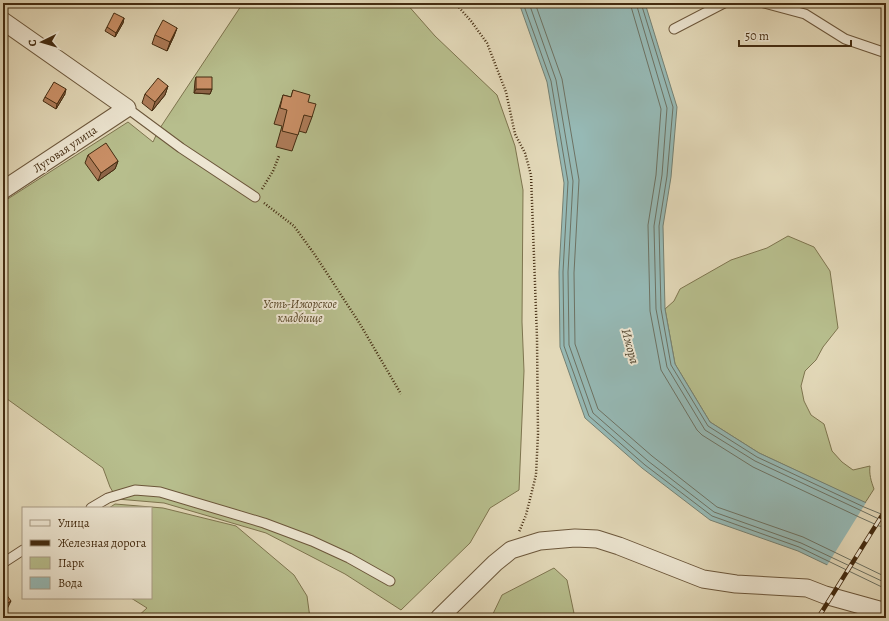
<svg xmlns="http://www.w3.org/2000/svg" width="889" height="621" font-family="Alegreya,serif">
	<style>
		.green { fill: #b7be8d; stroke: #7e754f }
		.water { fill: #96b9b5; stroke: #758173 }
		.pier { fill: #e3d9b9 }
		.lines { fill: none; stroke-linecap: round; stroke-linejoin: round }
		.shore { stroke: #6d7263; stroke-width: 1 }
		.service-casing { stroke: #6c573b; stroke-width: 11 }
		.minor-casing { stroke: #6c573b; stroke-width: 19 }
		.path { stroke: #442c11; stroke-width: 2.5; stroke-dasharray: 1 2; stroke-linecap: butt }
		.service { stroke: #ede6d2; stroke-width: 9 }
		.minor { stroke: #ede6d2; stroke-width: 17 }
		.rail-casing { stroke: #442c11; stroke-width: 4.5 }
		.rail { stroke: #ede6d2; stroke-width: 3; stroke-dasharray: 9; stroke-linecap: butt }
		.wall { fill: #ad7b58; stroke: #442c11 }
		.shaded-wall { fill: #8d6447; stroke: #442c11 }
		.building { fill: #c98f66; stroke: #442c11 }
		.labels { text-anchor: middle; stroke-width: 4; stroke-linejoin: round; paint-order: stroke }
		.street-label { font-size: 12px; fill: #442c11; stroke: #ede6d2 }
		.park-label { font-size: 12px; font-style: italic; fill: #5b492a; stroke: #ede6d2 }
		.water-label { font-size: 13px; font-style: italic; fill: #544832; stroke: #ede6d2 }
	</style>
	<rect width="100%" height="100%" fill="#e3d9b9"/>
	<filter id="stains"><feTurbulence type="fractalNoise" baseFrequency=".005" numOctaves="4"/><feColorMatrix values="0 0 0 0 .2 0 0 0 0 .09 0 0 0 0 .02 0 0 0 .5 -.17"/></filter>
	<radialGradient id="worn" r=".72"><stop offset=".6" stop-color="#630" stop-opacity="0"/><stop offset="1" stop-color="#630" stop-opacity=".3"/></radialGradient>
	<!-- green -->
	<path class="green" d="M243,3h163l29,33 62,59 18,51 8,44 -1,132 2,49 -5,119 -29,18 -20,35 -69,67 -56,-36 -79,-41 -102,-30 -47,-4 -7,-12 -7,-19 -100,-72v-194l125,-80 25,20 5,-11z
		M788,236l26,11 16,24 8,57 -15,19 -7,13 -11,11 -4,15 3,15 7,14 13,9 8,27 10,11 11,8 17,-4c-1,8 1,15 4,23l-9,14 -106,-50 -49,-31 -35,-58 -10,-55 9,-8 6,-12 51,-29 36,-12z
		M115,504l48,4 73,18 58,49 13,21 3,22h-174l11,-10 -16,-10h20v-90h-42z
		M554,568l13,12 8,38h-84l11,-23z"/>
	<!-- water -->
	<path class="water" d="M519,3h126l32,104 -6,70 -8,49 2,83 10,55 35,58 49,31 127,59v81l-88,-42 -88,-31 -68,-52 -57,-50 -25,-71 -1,-75 5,-89 -17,-101z"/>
	<!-- pier -->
	<path class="pier" d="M867,501l19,9v85l-60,-28z"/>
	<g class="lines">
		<!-- shore -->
		<path class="shore" d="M523,3l28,78 17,101 -5,90 1,74 25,70 56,49 67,51 87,31 87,42
			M529,3l27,77 17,101 -5,91 1,73 24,68 55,48 66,51 87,31 85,40
			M535,3l27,76 17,101 -5,93 1,71 23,65 54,47 65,51 86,30 83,40
			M630,3l31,106 -5,66 -8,50 2,86 11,59 36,60 5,5 51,32 106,50 20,9 7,1
			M636,3l31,105 -5,67 -8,51 2,83 11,58 38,63 50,31 107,50 19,9 5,1
			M641,3l32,104 -6,69 -8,50 2,83 10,56 37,61 49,31 107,50 22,9"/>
		<defs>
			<path id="service" d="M764,3l41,11 40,25 41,14
				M674,29l50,-26
				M127,108l54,40 74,49
				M91,508l17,-10 27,-8 25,2 104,31 48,18 37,17 41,23
				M3,563l20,-13"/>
			<path id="minor" d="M3,21l124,87 -124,82
				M439,618l56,-55 16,-13 29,-9 35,-3 22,1 22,7 84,33 33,5 71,4 18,7 54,15 7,6"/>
		</defs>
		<!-- service casing -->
		<use href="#service" class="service-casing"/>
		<!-- minor casing -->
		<use href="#minor" class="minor-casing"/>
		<!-- path -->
		<path class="path" d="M455,3l16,18 16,22 19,49 9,42 10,19 6,22 6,163 1,96 -2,41 -10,40 -7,17
			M262,189l11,-18 6,-15
			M264,203l30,23 21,29 45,69 41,70"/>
		<!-- service -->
		<use href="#service" class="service"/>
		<!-- minor -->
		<use href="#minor" class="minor"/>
		<defs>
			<path id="rail" d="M818,618l68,-109"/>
		</defs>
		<!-- rail casing -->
		<use href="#rail" class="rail-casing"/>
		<!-- rail -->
		<use href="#rail" class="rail"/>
	</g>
	<!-- wall -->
	<path class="wall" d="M124,18l-1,5 -8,14 -10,-6 2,-4z
		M177,28l-3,8 -7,15 -15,-7 3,-9z
		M196,77l16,12 -2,5 -16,-1 1,-12z
		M168,86l-3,9 -13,16 -10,-8 3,-9z
		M293,90l15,12 4,15 -6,16 -7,-2 -7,20 -16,-4 6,-21 -8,-2 9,-29 8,2z
		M65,94l-9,15 -13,-8 2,-4z
		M88,155l30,6 -3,8 -17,12 -13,-18z"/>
	<!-- shaded-wall -->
	<path class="shaded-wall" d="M124,18l-1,5 -8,14 1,-4z
		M177,28l-3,8 -7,15 3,-9z
		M168,86l-3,9 -13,16 3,-9z
		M66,89l-1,5 -9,15 1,-5z
		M196,89h16l-2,5 -16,-1z
		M118,161l-3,8 -17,12 3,-8z
		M11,601l-4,8 -4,3v-6z"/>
	<!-- building -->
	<path class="building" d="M114,13l10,5 -8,15 -9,-6z
		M163,20l14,8 -7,14 -15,-7z
		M196,77h16v12h-16z
		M158,78l10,8 -13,16 -10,-8z
		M54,82l12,7 -9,15 -12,-7z
		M293,90l17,5 -2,7 8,2 -4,13 -8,-2 -6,20 -16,-4 5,-21 -7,-2 3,-13 8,2z
		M106,143l12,18 -17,12 -13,-18z
		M3,590l8,11 -8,5z"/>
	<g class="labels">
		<!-- street labels -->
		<g class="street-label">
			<text transform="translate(65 149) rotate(-34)" y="4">Луговая улица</text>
		</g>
		<!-- park labels -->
		<g class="park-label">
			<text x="300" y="308">Усть-Ижорское<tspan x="300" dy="14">кладбище</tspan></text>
		</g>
		<!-- water labels -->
		<g class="water-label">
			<text transform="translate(631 346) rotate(75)" y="5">Ижора</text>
		</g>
	</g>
	<!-- margin -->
	<rect width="889" height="621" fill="none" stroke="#e3d9b9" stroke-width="16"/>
	<rect x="4" y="4" width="881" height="613" fill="none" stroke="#442c11" stroke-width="2"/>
	<rect x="8" y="8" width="873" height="605" fill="none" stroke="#442c11"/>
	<!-- legend -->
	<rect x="22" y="507" width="130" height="92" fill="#ede6d2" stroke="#a99c85"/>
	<rect x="30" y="520" width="20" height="6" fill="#ede6d2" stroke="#a99c85"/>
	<text x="58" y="527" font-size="12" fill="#442c11">Улица</text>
	<rect x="30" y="540" width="20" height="6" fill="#442c11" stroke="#a99c85"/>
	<text x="58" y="547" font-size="12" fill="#442c11">Железная дорога</text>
	<rect x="30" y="557" width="20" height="12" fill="#b7be8d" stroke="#a99c85"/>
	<text x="58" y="567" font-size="12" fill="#442c11">Парк</text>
	<rect x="30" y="577" width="20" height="12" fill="#96b9b5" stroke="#a99c85"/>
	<text x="58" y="587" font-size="12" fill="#442c11">Вода</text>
	<!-- north arrow -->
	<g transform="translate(42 42) rotate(265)" stroke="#ede6d2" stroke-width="3" paint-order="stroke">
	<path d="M0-3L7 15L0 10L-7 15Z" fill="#442c11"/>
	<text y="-6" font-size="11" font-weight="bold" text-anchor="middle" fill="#442c11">С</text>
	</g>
	<!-- scale -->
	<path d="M739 40v6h112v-6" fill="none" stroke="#442c11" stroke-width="2"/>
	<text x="745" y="40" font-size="12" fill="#442c11" stroke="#ede6d2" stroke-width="3" paint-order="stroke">50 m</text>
	<rect width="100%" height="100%" filter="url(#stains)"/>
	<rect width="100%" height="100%" fill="url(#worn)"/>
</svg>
